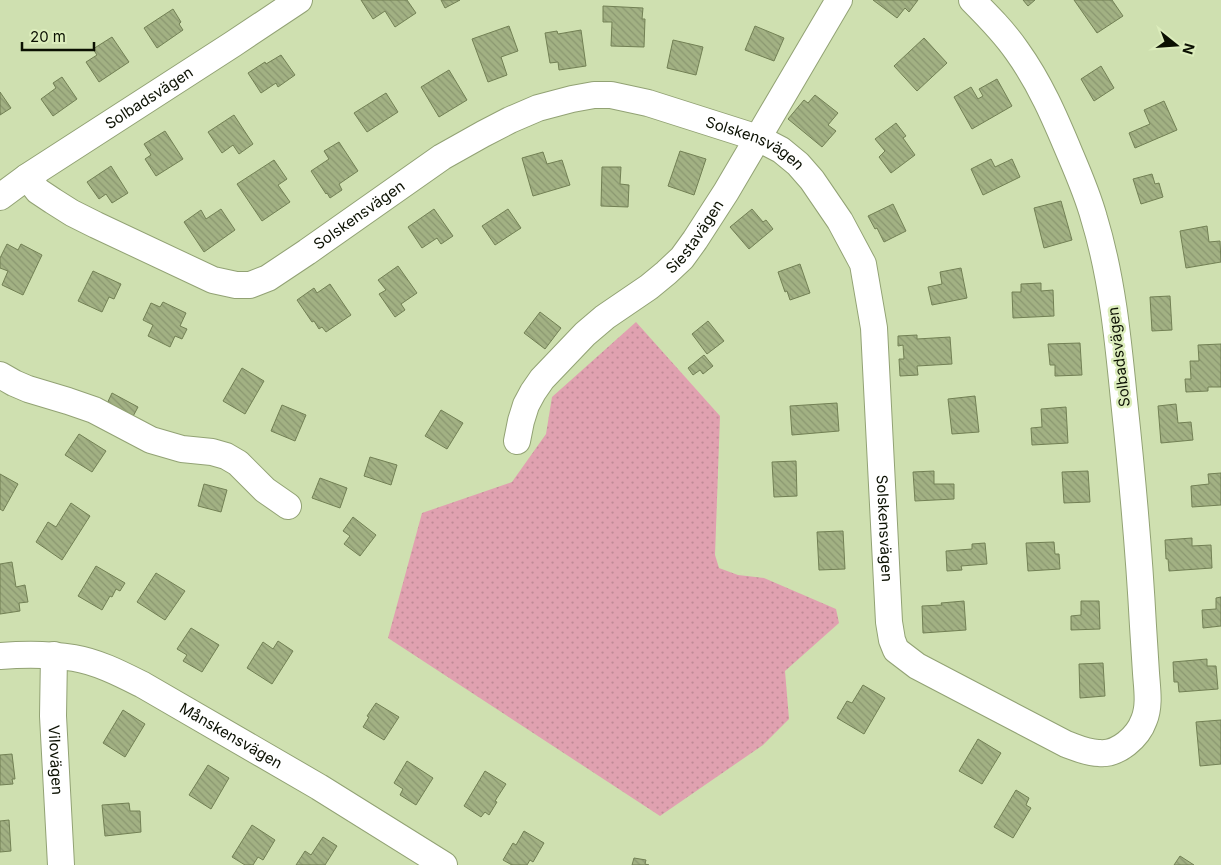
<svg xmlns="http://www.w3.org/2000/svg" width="1221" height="865" font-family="Inter,sans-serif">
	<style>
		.grass { fill: url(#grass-dots) }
		.building { fill: url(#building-back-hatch); stroke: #728054 }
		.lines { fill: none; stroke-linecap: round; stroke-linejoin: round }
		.minor-casing { stroke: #92a274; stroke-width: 28 }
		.minor { stroke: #fff; stroke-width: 26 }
		.labels { text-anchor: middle; stroke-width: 5; stroke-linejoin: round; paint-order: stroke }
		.street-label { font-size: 15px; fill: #0b1002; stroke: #dcedbc }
	</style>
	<defs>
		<pattern id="grass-dots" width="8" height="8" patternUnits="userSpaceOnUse" patternTransform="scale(1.25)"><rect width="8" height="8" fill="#e0a1b0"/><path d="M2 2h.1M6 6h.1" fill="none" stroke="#bf8a96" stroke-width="1.8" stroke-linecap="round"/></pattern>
		<pattern id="building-back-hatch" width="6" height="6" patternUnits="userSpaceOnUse" patternTransform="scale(1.25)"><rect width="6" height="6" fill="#a2b183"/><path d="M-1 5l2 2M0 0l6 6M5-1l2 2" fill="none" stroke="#8a9770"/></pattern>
	</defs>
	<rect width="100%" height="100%" fill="#cfe0b0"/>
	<!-- grass -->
	<path class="grass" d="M636,322l84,94 -5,139 4,13 19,7 26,3 72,31 3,14 -54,48 4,48 -26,26 -103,71 -272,-178 34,-125 90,-31 34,-48 6,-37z"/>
	<!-- building -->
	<path class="building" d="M361,0h46l9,13 -21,14 -10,-16 -12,8z
		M441,0h19l-15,8z
		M873,0h45l-9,12 -4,-4 -8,10z
		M1023,0h12l-7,6z
		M1074,0h38l11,16 -26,17z
		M603,6l40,2 -1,11h3l-1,28 -33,-1 1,-24h-9z
		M173,9l8,13 -2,2 4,6 -26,18 -13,-20z
		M509,26l9,25 -17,6 6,18 -19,7 -16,-43z
		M755,26l29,12 -10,23 -29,-11z
		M581,30l5,36 -27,4 -1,-8 -8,1 -5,-30 12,-2 1,3z
		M112,37l17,25 -30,20 -13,-20 11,-7 -4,-6z
		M924,38l23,25 -30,28 -23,-25z
		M673,40l30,7 -7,28 -29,-7z
		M281,55l14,20 -17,12 -2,-4 -15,10 -13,-20 17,-11 1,2z
		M1101,66l13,22 -20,13 -13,-22z
		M449,70l18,30 -28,17 -18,-30z
		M62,77l15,22 -24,17 -12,-17 15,-11 -3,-5z
		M997,79l15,27 -40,23 -18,-32 17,-10 7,12 5,-3 -4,-7z
		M0,92l11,16 -11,7z
		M386,93l12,19 -31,20 -13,-19z
		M815,95l23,18 -10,12 8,6 -14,16 -34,-28 16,-19 4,3z
		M1164,101l13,29 -42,18 -6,-15 21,-9 -6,-14z
		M234,115l19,29 -14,10 -6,-9 -11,8 -14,-21z
		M896,123l10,13 -3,2 12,17 -24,18 -12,-16 6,-6 -10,-12z
		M165,131l18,28 -27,17 -11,-17 6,-4 -7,-11z
		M339,142l19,29 -19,13 3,6 -12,8 -3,-5 -1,1 -15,-23 18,-12 -5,-8z
		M680,151l26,8 -12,36 -26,-9z
		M543,152l4,12 15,-4 8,25 -37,11 -11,-38z
		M991,159l4,8 17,-8 8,18 -37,18 -12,-26z
		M274,160l13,19 -9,6 12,17 -28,19 -25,-37z
		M111,166l17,27 -16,10 -6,-9 -7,5 -12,-17z
		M602,167h19l-1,17 9,1 -1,22 -27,-1z
		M1152,174l3,10 4,-1 4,14 -22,7 -8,-25z
		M1061,201l11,39 -28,8 -10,-40z
		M893,204l13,27 -22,11 -7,-14 -2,1 -7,-13z
		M221,209l14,21 -31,22 -20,-30 17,-12 5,9z
		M434,209l19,27 -12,8 -4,-6 -15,10 -14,-21z
		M508,209l13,19 -26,17 -13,-19z
		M752,209l11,13 3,-2 7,9 -24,20 -19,-22z
		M1207,226l2,16 11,-1 1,21 -35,6 -6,-37z
		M7,244l11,6 3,-6 21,11 -19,40 -21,-10 6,-14 -8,-3v-10z
		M800,264l10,29 -20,7 -3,-9 -2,1 -7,-20z
		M398,266l19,27 -16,11 4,6 -10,7 -16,-23 7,-4 -8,-10z
		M961,268l6,30 -35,7 -4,-18 14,-3 -2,-12z
		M93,271l28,13 -7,15 -5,-2 -7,15 -24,-11z
		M1041,283v8l12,-1 1,26 -41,2 -1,-26h9v-8z
		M330,284l21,31 -25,17 -4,-5 -3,2 -5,-8 -2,1 -15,-22 17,-12 3,5z
		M1170,296l2,34 -20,1 -2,-34z
		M163,302l23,11 -6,13 7,3 -5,10 -7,-3 -5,11 -22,-11 5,-11 -10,-5 8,-17 9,4z
		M540,312l21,16 -16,21 -21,-16z
		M708,321l16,20 -17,13 -15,-20z
		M917,335v4l33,-2 2,27 -35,2 1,9 -18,1 -1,-17h5l-1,-14 -5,1v-10z
		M1080,343l2,32 -27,1v-11h-5l-2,-21z
		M1221,344v43h-13v4l-22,1 -1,-13h6l-1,-18h9l-1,-16z
		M704,355l9,11 -10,8 -3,-4 -7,5 -5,-7z
		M242,368l22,13 -19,33 -22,-13z
		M112,393l26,14 -8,15 -25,-14z
		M975,396l4,36 -27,2 -4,-35z
		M837,403l2,28 -47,4 -2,-29z
		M1176,404l2,19 13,-1 2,18 -32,3 -3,-37z
		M282,405l24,10 -11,26 -24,-10z
		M1066,407l2,36 -36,2 -1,-17 11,-1 -1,-18z
		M441,410l22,13 -16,26 -22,-13z
		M79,434l27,17 -14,21 -27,-17z
		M370,457l27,8 -6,20 -27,-9z
		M796,461l1,35 -23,1 -2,-35z
		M934,471v13h20v15l-39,2 -2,-29z
		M1088,471l2,31 -26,1 -2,-31z
		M1221,473v32l-29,2 -1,-21 18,-2 -1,-10z
		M0,474l18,10 -15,27 -3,-2z
		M320,478l27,10 -7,20 -28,-10z
		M204,484l23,6 -6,22 -23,-6z
		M71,503l19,13 -28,44 -26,-18 12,-20 8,5z
		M353,517l23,18 -16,21 -16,-12 6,-8 -7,-5z
		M843,531l2,38 -26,1 -2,-38z
		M1192,538v8l19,-1 1,23 -43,3 -1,-12h-2l-1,-19z
		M1054,542l1,12h4l1,15 -32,2 -2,-28z
		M985,543l2,21 -26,2 1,4 -15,1 -1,-20 26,-2v-5z
		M12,562l4,25 9,-2 3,17 -9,1 1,8 -20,3v-50z
		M96,566l29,17 -5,8 -4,-2 -4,8 -2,-1 -8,14 -24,-14z
		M156,573l29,18 -20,29 -28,-18z
		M1221,597v29l-18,2 -1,-18 14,-1v-11z
		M964,601l2,29 -43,3 -1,-27 20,-1 -1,-2z
		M1081,601h18l1,28 -29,1v-14l10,-1z
		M191,628l28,17 -17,27 -19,-11 4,-6 -10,-6z
		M278,641l15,10 -21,33 -25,-16 16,-26 10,7z
		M1207,659v7h9l2,23 -39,3 -1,-10h-4l-1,-20z
		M1103,663l2,33 -25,2 -1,-34z
		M863,685l22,13 -21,36 -27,-16 10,-17 5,2z
		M376,703l23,14 -15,23 -21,-13 6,-10 -2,-1z
		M123,710l22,14 -20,33 -22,-14z
		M1221,720v44l-21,2 -4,-44z
		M978,739l23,14 -19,31 -23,-13z
		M12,754l3,25h-3l1,5 -13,1v-30z
		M407,761l26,17 -17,27 -16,-10 3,-6 -9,-6z
		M208,765l21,13 -18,31 -22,-14z
		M485,771l21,13 -11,17 2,1 -8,13 -4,-3 -4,5 -17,-11z
		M1016,790l13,8 -3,7 5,3 -18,30 -19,-11z
		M129,803l1,8h10l1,21 -36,4 -3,-31z
		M9,820l2,31 -11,1v-31z
		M252,825l23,15 -12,20 -5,-3 -5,8h-8l-13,-8z
		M524,831l20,12 -11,19 -3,-2 -3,5h-15l-9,-5 10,-17 3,2z
		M323,837l14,9 -12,19h-29l9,-14 6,4z
		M1180,856l14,9h-20z
		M634,858l12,2 -1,4 4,1h-17z"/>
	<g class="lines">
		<defs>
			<g id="minor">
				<path id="s1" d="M27,177l11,14 15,10 19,12 24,12 117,55 23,5h14l18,-7 39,-26 135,-95 41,-23 27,-14 28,-12 34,-9 22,-4h17l37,8 110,35 23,12 17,14 14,16 28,41 23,43 11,64 15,294 3,18 4,10 21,16 149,78c11,4 21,9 33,9 19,2 39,-16 45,-33 6,-14 3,-32 2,-47 -1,-16 -2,-31 -3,-47 -4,-76 -11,-151 -19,-226 -6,-61 -12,-123 -30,-182 -6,-22 -15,-43 -24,-64 -15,-36 -30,-71 -53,-103 -13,-19 -29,-35 -45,-51"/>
				<path id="s2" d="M0,197l27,-20 206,-133 66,-44"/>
				<path d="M0,375l14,8 14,6 40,12 26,9 57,30 31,9 30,3 14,4 12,7 27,27 23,16"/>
				<path id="s3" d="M517,441l4,-20 5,-16 7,-13 9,-13 43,-45 20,-17 44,-30 17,-14 16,-15 13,-18 31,-48 113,-192"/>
				<path id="s4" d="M54,655l-1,61 8,149"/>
				<path id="s5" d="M0,656c24,-2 50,-2 74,2 24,4 47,16 69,27l176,102 125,78"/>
			</g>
		</defs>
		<!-- minor casing -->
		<use href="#minor" class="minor-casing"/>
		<!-- minor -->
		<use href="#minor" class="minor"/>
	</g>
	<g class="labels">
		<!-- street labels -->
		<g class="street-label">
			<text dy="5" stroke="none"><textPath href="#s2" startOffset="179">Solbadsvägen</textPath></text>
			<text dy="5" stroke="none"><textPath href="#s1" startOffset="818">Solskensvägen</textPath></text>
			<text dy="5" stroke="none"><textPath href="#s1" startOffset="382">Solskensvägen</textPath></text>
			<text dy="5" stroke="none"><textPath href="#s3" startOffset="278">Siestavägen</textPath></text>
			<text transform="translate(1119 357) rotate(-97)" y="5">Solbadsvägen</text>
			<text dy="5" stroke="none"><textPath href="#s1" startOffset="1252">Solskensvägen</textPath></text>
			<text dy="5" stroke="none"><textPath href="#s5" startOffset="250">Månskensvägen</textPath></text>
			<text dy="5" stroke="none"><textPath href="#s4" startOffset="105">Vilovägen</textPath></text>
		</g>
	</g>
	<!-- north arrow -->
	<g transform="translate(1176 45) rotate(107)" stroke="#dcedbc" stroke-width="4" paint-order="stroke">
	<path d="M0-4L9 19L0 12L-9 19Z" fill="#0b1002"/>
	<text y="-8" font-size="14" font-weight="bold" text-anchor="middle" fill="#0b1002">N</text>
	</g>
	<!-- scale -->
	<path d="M22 42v8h72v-8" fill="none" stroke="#0b1002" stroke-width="2.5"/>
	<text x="30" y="42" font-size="15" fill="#0b1002" stroke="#dcedbc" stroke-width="4" paint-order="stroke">20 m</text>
</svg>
